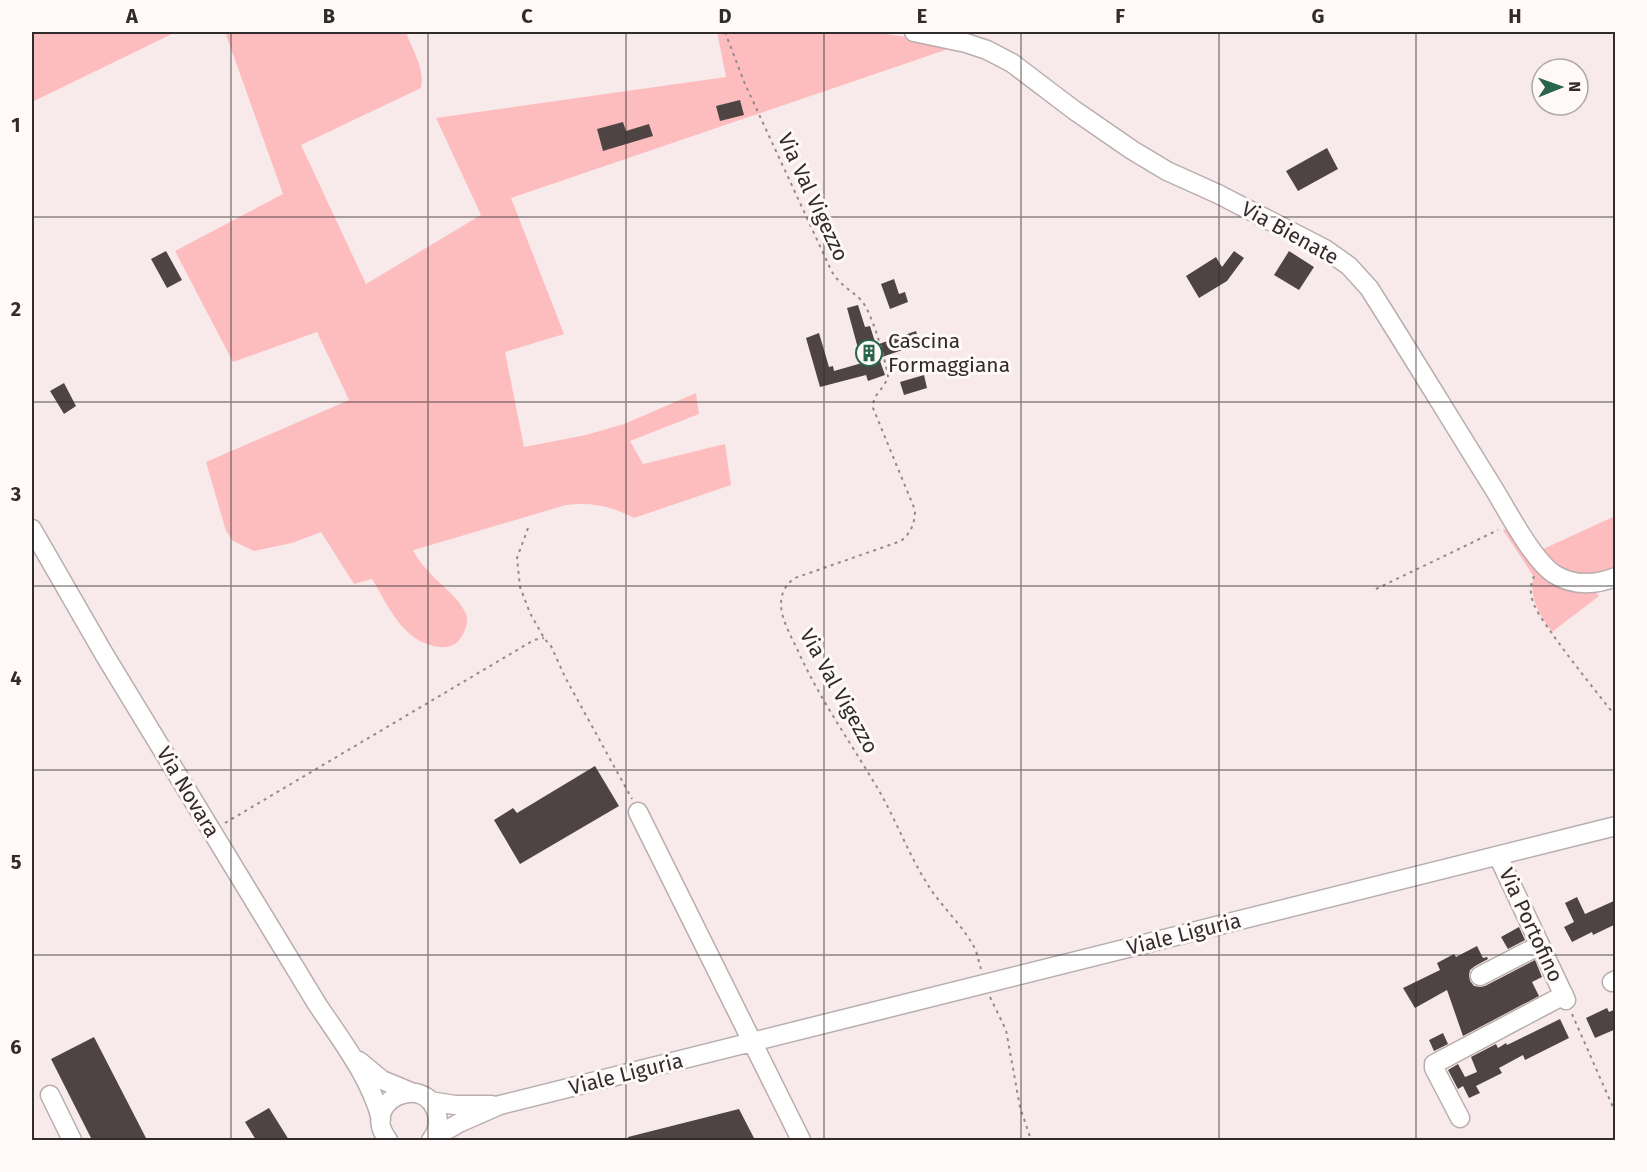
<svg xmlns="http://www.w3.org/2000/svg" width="1647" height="1172" font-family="'Fira Sans',sans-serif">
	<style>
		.green { fill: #fdbdbf }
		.building { fill: #4f4444 }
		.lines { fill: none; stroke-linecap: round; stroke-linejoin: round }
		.minor-casing { stroke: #baadad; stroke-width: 21 }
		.path { stroke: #948a8a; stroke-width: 2; stroke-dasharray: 3 4.5; stroke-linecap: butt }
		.minor { stroke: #fff; stroke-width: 18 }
		.grid { fill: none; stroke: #312c2c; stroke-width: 1.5; stroke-opacity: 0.55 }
		.labels { text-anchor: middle; stroke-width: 6; stroke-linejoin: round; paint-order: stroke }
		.street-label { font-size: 21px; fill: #312c2c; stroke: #fff9f9 }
		.poi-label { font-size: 21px; fill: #312c2c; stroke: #fff9f9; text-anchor: start }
		.neatline { fill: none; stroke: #312c2c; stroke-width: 2 }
		.grid-label { font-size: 20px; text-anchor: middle; font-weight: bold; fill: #312c2c }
	</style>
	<rect width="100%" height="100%" fill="#f8eaea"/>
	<!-- green -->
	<path class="green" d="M32,32h144l-144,70z
		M225,32h181c6,18 19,36 15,56l-120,57 65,139 115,-69 -45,-97 290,-41 -9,-45h157l86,13 -449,153 53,136 -59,18 19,95 62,-12 38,-11 72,-31 3,21 -69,27 13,23 82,-20 6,41 -97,33c-22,-12 -44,-16 -68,-13l-152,45 -1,1c5,8 10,15 17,22 11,13 29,24 36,41 3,8 -1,18 -6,25 -4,6 -13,9 -20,8 -37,-4 -51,-40 -68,-68l-18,5 -33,-52 -29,11 -38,8 -21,-10 -7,-10 -20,-69 143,-62 -32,-68 -84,30 -58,-111 108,-57z
		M1615,516v53l-20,6 -30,-1 -24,-24z
		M1512,526l24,38 58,26 5,6 -47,36c-12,-17 -24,-34 -18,-55l-31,-47z"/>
	<!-- building -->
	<path class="building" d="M740,100l4,15 -24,6 -4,-15z
		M623,122l3,9 23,-7 4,12 -50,15 -6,-22z
		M1327,148l11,21 -40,22 -12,-20z
		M166,251l16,29 -15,8 -16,-29z
		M1234,251l10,7 -17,23 -28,17 -13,-22 30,-19 6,10z
		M1289,251l25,16 -15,23 -25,-15z
		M894,279l5,15 6,-2 3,10 -18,7 -9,-25z
		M858,305l7,22 5,-1 6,19 40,-14 4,13 -41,14 6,17 -17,6 -2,-6 -46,12 -14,-49 13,-5 10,34 4,-1 1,5 28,-8 -15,-55z
		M924,375l3,13 -23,7 -4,-13z
		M64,383l12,23 -12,8 -14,-23z
		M595,766l24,40 -99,58 -26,-44 19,-12 4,5z
		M1577,897l8,17 31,-14v24l-23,11 -1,-3 -20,10 -8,-15 10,-5 -9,-19z
		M1519,927l6,13 -17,9 -7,-12z
		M1477,946l6,12 4,-1 1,2 -13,7 -5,4 -1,5 1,6 4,5 6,1 5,-1 50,-26 7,17 -10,5 7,14 -76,40 -16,-46 -32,18 -12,-20 37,-18 -3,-7 17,-9 2,3z
		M1607,1008l2,4 7,-3v20l-21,9 -9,-20z
		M1560,1019l9,19 -44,22 -2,-5 -24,13 3,5 -26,13 4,7 -11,5 -6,-12 -5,3 -10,-19 10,-6 7,13 12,-5 -6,-15 25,-13 2,4 8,-5 1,2z
		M1443,1033l5,11 -14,7 -5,-11z
		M94,1037l53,103h-55l-41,-81z
		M269,1108l20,32h-33l-11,-18z
		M739,1109l16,31h-28l-1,-2 -8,2h-89l-1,-3z"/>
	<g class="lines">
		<defs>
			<path id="minor" d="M914,32l52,11 21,7 25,13 62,47 58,40 35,21 51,23 107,55 24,17 20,22c42,66 83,134 125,201 14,23 39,71 60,85 19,12 41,11 62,3
				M32,529l72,125 213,350c24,36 53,73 64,115
				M638,812l163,328
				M1498,856l68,144
				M1480,976l60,-31
				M1612,982l4,-2
				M359,1061l23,19 29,12
				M50,1095l22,45
				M430,1101l25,4h37
				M1460,1118l-26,-50v-4l130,-69
				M433,1138l26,-15 41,-18 1116,-279
				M388,1140c-30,-38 37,-70 49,-26 2,10 0,19 -6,26"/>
		</defs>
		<!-- minor casing -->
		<use href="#minor" class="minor-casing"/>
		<!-- path -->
		<path class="path" d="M725,32l20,52 86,186c8,15 19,19 30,30 11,12 24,59 27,76 -3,13 -16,18 -15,32l42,102c0,13 -4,23 -14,31l-106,37c-12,8 -16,20 -13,35 3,13 10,25 16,38 23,51 56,96 84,145 16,29 28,61 46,89 14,23 37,42 48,66 2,6 3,12 5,18
			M528,528l-11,30 3,29 10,26 14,25 7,8 14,31 67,122
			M1534,576c-2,6 -4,11 -3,18 2,15 14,29 22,41 20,28 42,55 63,82
			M1376,589l122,-59
			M225,823l309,-183 10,-2
			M990,997l16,33 14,77 11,33
			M1572,1014l44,100"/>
		<!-- minor -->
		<use href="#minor" class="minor"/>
	</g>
	<!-- grid -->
	<path class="grid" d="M231,32v1108M428,32v1108M626,32v1108M824,32v1108M1021,32v1108M1219,32v1108M1416,32v1108M32,217h1584M32,402h1584M32,586h1584M32,770h1584M32,955h1584"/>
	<!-- icons -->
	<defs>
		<symbol id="building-ring" viewBox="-11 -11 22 22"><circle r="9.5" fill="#fff9f9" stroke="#29644e" stroke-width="1.5"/><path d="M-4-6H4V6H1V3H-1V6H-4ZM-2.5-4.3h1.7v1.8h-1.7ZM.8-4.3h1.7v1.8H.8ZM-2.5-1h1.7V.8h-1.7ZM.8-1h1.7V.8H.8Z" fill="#29644e"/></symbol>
	</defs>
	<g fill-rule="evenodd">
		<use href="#building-ring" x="854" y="338" width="30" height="30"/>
	</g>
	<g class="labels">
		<!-- street labels -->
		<g class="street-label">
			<text transform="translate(813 197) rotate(65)" y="7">Via Val Vigezzo</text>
			<text transform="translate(1290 233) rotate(29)" y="7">Via Bienate</text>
			<text transform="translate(839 691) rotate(61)" y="7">Via Val Vigezzo</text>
			<text transform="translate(188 792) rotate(59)" y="7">Via Novara</text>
			<text transform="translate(1531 925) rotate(65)" y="7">Via Portofino</text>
			<text transform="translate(1184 934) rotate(-14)" y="7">Viale Liguria</text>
			<text transform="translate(626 1074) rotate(-14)" y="7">Viale Liguria</text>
		</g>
		<!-- poi labels -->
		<g class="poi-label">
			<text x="888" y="348">Cascina<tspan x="888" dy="24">Formaggiana</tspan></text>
		</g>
	</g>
	<!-- border -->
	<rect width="1647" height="1172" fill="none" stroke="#fff9f9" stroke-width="66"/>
	<!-- north arrow -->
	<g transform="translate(1560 87) rotate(89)"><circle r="28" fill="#fff9f9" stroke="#ada7a7" stroke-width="1.5"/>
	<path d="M0-4.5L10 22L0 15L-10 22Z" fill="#29644e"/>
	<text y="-9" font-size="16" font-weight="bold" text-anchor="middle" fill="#312c2c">N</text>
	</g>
	<rect x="33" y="33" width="1581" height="1106" class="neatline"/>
	<g class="grid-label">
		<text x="132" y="23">A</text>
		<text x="329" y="23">B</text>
		<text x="527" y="23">C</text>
		<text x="725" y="23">D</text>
		<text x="922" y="23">E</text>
		<text x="1120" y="23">F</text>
		<text x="1318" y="23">G</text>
		<text x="1515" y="23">H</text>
		<text x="16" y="132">1</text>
		<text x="16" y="316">2</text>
		<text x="16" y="501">3</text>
		<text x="16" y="685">4</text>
		<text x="16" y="869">5</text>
		<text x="16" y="1054">6</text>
	</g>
</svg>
